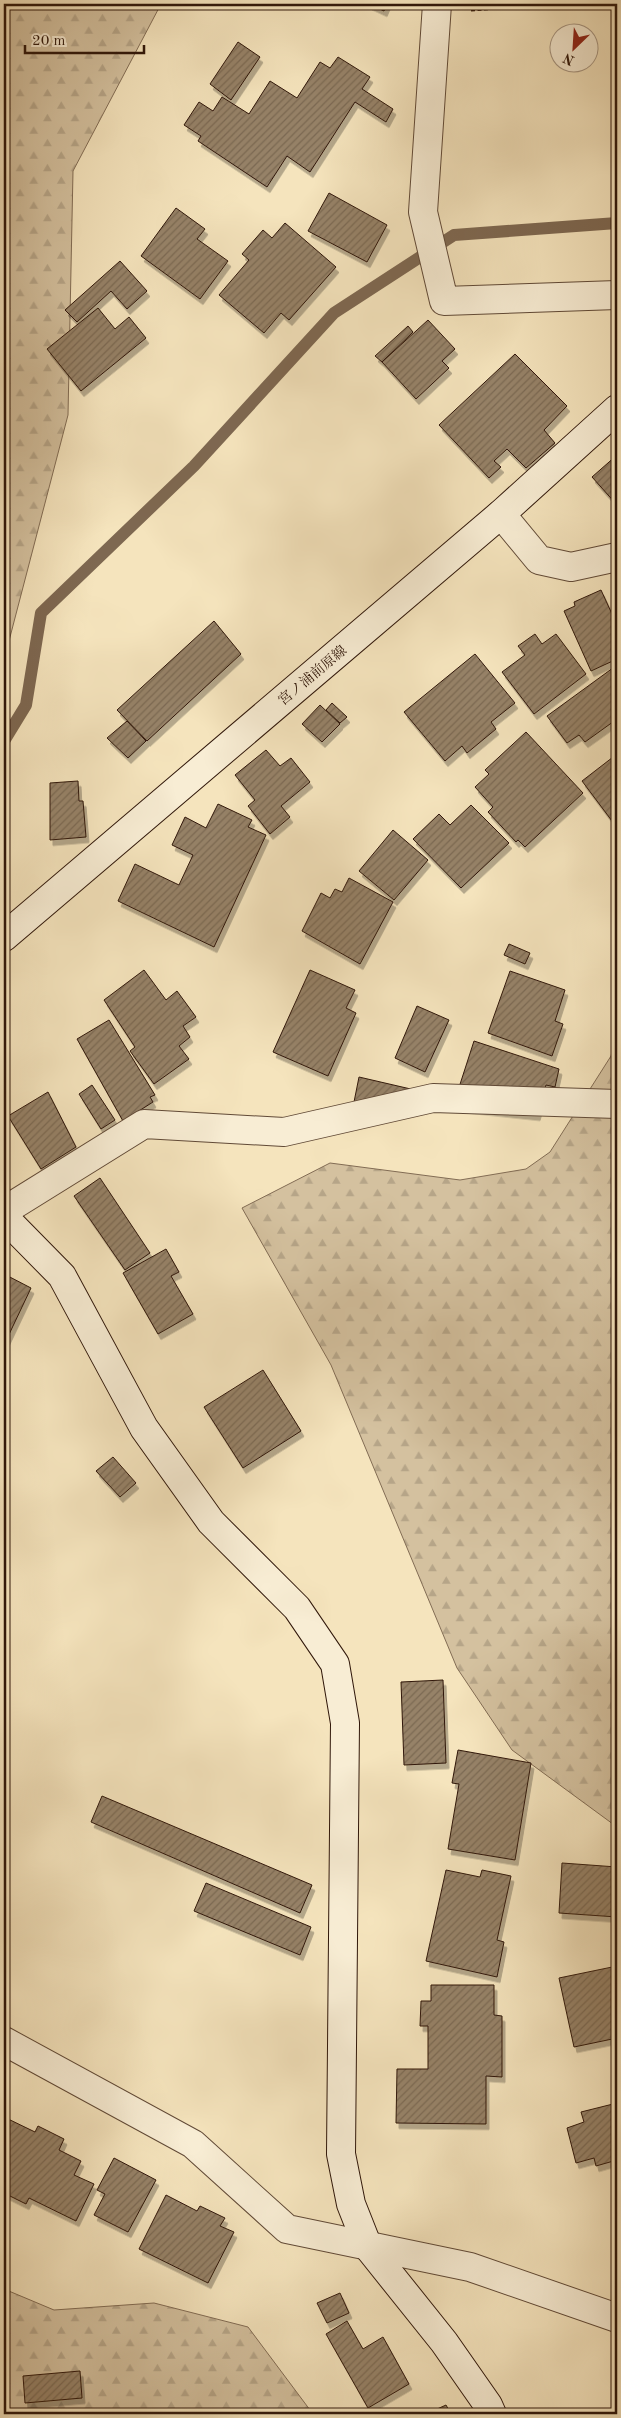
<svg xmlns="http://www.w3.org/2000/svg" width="621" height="2418" font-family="'Old Standard TT','Noto Serif JP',serif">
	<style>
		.forest { fill: url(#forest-firs); stroke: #826c54 }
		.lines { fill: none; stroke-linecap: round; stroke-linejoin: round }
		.stream { stroke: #7e6851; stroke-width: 12 }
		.building { fill: url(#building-hatch); stroke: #30170a; filter: url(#shadow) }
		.street-casing { stroke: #614a37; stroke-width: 30 }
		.secondary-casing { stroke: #30170a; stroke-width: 30 }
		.path { stroke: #30170a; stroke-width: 3; stroke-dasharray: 4 2.5; stroke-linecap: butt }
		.street { stroke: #f8edd4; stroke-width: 28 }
		.secondary { stroke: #f8edd4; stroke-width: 28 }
		.labels { text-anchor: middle; stroke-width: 4; stroke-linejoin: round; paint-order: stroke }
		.street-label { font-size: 14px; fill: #30170a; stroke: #f8edd4 }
	</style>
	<defs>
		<pattern id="forest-firs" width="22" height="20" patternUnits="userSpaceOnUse" patternTransform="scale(1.25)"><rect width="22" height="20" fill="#d4c19f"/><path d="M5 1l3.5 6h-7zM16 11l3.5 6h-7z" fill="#b6a588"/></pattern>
		<pattern id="building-hatch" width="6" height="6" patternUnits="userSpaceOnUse" patternTransform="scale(1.25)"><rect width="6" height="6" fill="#968267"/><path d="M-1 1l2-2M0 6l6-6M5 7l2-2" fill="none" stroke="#7b6953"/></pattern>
		<filter id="shadow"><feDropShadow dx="3" dy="5.5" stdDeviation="0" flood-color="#0004"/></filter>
	</defs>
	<rect width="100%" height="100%" fill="#f5e4bd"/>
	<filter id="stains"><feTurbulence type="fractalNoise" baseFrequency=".004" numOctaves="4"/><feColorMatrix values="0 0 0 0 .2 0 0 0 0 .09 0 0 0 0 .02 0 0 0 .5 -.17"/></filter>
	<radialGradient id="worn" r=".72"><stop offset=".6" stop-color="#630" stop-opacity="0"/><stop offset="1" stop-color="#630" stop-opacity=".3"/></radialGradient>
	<!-- forest -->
	<path class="forest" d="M4,4h157l-88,167 -5,244 -64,245z
		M617,1031v796l-105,-77 -55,-82 -126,-303 -89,-157 88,-45 130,17 66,-11 24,-17 61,-96z
		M4,2289l50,21 100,-7 94,24 65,87h-309z"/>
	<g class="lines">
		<!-- stream -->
		<path class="stream" d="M4,741l22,-36 15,-92 153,-147 140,-153 120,-78 163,-12"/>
	</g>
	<!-- building -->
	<path class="building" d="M369,4h18l-3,7z
		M238,42l22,15 -29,43 -21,-16z
		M338,57l32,20 -8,12 31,20 -7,13 -31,-20 -45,70 -23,-16 -20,31 -69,-46 3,-5 -17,-11 15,-23 14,9 9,-14 27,17 21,-33 27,17 23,-36 10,6z
		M329,193l58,32 -20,37 -59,-31z
		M176,208l29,21 -8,10 31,22 -28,38 -59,-43z
		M285,223l51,44 -47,53 -8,-7 -17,20 -45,-38 30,-35 -7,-6 21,-24 9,8z
		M120,261l27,30 -20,18 -16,-18 -34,31 -12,-12z
		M98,308l17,21 14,-12 17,21 -65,53 -34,-42z
		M428,320l27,29 -13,12 7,7 -33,31 -34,-37z
		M408,326l5,6 -31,30 -7,-6z
		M515,354l52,52 -23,24 11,13 -29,25 -19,-19 -13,12 7,6 -12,11 -50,-53z
		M617,455v50l-25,-28z
		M601,590l16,35v34l-26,12 -27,-60 11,-5 -1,-4z
		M214,621l27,33 -94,87 -30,-31z
		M535,634l7,10 14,-10 30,40 -52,40 -32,-42 23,-17 -7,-9z
		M475,654l40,49 -24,19 5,7 -29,24 -5,-7 -17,15 -41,-49z
		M617,665v54l-32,23 -6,-7 -12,8 -20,-27z
		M332,703l15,14 -7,6 -14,-13z
		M320,705l20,19 -18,18 -20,-18z
		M127,721l19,20 -18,17 -21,-20z
		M526,732l57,61 -58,54 -7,-7 -2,2 -28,-30 5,-5 -18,-20 14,-13 -4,-4z
		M266,750l14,16 11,-8 19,24 -29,24 9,11 -20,17 -22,-28 7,-6 -20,-25z
		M617,754v69l-2,2 -33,-44z
		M78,781l1,20h4l3,36 -36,3v-57z
		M218,804l34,16 -4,7 18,8 -52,112 -96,-46 17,-37 44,21 14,-30 -21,-10 13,-28 21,11z
		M471,805l38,38 -48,45 -48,-49 26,-25 11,11z
		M393,830l35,30 -34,40 -35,-29z
		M349,878l44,24 -33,62 -58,-33 19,-38 9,5 5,-9 7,3z
		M509,944l21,9 -5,11 -21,-9z
		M144,970l22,30 11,-9 19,26 -13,9 7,11 -11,9 10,13 -35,25 -24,-33 5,-4 -31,-47z
		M310,970l45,20 -9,18 10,5 -28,63 -55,-24z
		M510,971l55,19 -10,31 8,3 -11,32 -64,-23z
		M417,1006l32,14 -24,52 -30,-14z
		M109,1020l46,75 -5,2 3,5 -30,19 -46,-82z
		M474,1041l85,28 -4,18 -9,-2 -9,30 -84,-9z
		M359,1077l56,13 -63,22z
		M92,1085l23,35 -14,9 -22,-35z
		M48,1092l28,55 -35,22 -33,-53z
		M100,1178l50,75 -25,17 -51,-74z
		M166,1249l13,23 -8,4 22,38 -35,20 -35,-61z
		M4,1274l27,14 -27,57z
		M263,1370l38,61 -58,37 -39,-61z
		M113,1457l23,26 -16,14 -24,-26z
		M443,1680l3,83 -42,2 -3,-83z
		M458,1750l73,13 -16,97 -67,-11 11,-65 -7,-1z
		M102,1796l210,89 -12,28 -209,-91z
		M562,1863l55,4v50l-58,-4z
		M446,1870l34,7 2,-7 29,6 -14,64 7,2 -7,35 -71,-16z
		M206,1883l105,44 -11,28 -106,-44z
		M617,1966v72l-43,9 -15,-69z
		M431,1985h63v30l8,1v61l-16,-1v48l-90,-1 1,-54h31v-43h-8l1,-25h10z
		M617,2103v57l-21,6 -2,-8 -18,5 -9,-35 17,-6 -3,-10z
		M4,2117l31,15 3,-6 26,13 -5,11 22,11 -7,14 20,9 -18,37 -47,-23 -3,6 -22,-11z
		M114,2158l42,22 -28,52 -34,-17 11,-21 -8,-4z
		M166,2195l31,16 3,-5 25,12 -5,8 14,6 -26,51 -69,-34z
		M340,2293l9,20 -22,10 -10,-20z
		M347,2321l16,28 20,-12 26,47 -41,24 -42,-74z
		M80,2371l2,27 -57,5 -2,-27z
		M446,2405l5,9h-25z"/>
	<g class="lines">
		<defs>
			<path id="street" d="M437,4l-14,208 21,89 173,-6
				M501,514l38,46 32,7 46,-10
				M4,1211l140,-87 140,8 149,-34 184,6
				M4,2041l189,103 94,85 183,38 147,51"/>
			<path id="secondary" d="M4,937l497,-423 116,-105
				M4,1217l58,59 82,152 67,94 86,86 38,56 10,59 -4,431 10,50 17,43 76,95 44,63 4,9"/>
		</defs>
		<!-- street casing -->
		<use href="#street" class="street-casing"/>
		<!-- secondary casing -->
		<use href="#secondary" class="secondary-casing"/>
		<!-- path -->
		<path class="path" d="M471,10l77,-6"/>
		<!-- street -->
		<use href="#street" class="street"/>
		<!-- secondary -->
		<use href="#secondary" class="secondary"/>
	</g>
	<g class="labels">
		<!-- street labels -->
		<g class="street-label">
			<text transform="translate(312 675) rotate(-40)" y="5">宮ノ浦前原線</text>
		</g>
	</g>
	<!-- margin -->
	<rect width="621" height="2418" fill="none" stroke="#f5e4bd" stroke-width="20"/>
	<rect x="5" y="5" width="611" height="2408" fill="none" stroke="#30170a" stroke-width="2.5"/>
	<rect x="10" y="10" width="601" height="2398" fill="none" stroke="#30170a"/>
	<!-- north arrow -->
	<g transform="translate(574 48) rotate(205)"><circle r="24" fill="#f8edd4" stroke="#a89783"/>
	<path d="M0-4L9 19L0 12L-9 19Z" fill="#8f2418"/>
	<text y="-8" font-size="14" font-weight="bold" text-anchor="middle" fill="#30170a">N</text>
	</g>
	<!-- scale -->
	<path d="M25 45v8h119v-8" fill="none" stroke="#30170a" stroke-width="2.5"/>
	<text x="32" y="45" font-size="15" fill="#30170a" stroke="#f8edd4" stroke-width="4" paint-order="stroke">20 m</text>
	<rect width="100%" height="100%" filter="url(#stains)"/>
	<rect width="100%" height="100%" fill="url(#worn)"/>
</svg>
